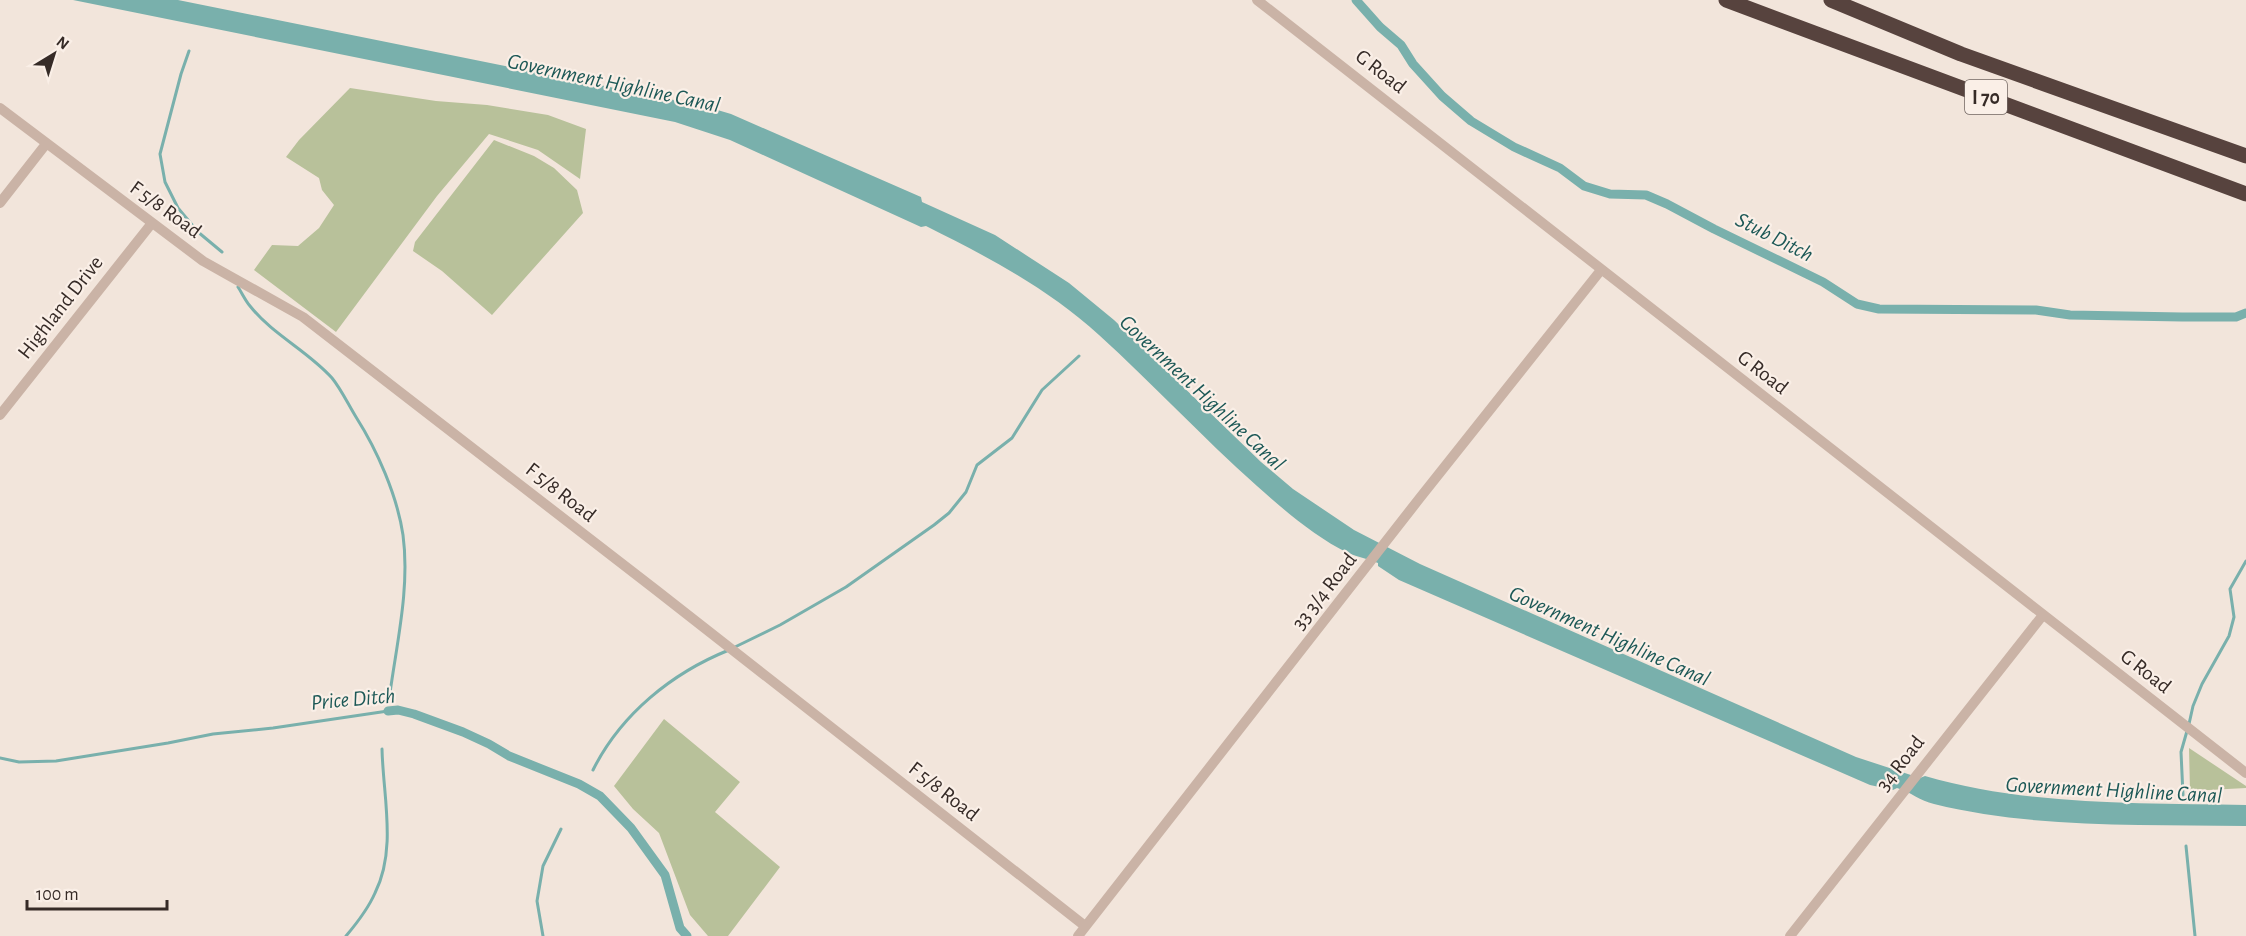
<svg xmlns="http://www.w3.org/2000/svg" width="2246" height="936" font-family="'Alegreya Sans',sans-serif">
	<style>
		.green { fill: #b8c19a }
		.water { fill: #79b0ac }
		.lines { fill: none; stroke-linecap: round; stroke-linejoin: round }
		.stream { stroke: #79b0ac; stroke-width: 3 }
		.canal { stroke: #79b0ac; stroke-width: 9 }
		.minor { stroke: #cab3a6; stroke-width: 10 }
		.highway { stroke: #57433e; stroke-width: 15 }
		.labels { text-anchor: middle; stroke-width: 4.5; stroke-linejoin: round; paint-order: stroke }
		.shield { fill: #faefe7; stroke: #716661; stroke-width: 1.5 }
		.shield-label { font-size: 20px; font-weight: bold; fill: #362b27 }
		.street-label { font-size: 21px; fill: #362b27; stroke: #faefe7 }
		.water-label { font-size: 22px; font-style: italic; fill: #1c5856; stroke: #faefe7 }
	</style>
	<rect width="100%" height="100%" fill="#f2e5db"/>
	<!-- green -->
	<path class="green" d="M350,88l86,13 51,4 61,10 38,14 -6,50 -42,-29 -49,-16 -52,62 -101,136 -82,-62 18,-25 26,1 21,-18 15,-23 -12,-15 -3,-12 -33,-21 13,-17z
		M494,140l40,16 20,12 23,22 6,23 -91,102 -50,-44 -29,-20 2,-9z
		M664,719l76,63 -25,30 65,55 -52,69h-20l-18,-21 -31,-82 -26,-24 -19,-23z
		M2189,748l57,38v2l-56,3z"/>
	<!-- water -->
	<path class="water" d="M73,0h105l526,106 27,8 190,83 1,5 73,33 74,48 45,37 147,142 32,27 61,41 66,34 436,193 64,21 5,-2c103,30 214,27 321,29v21c-104,-2 -210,3 -312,-22 -14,-3 -23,-12 -37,-16l-4,2 -23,-5 -471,-205 -21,-14v-3c-10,-4 -20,-6 -30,-10 -33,-16 -64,-43 -91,-67 -55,-49 -104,-102 -158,-151 -52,-47 -111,-78 -173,-109l-5,1 -191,-87 -55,-18z"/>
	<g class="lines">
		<!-- stream -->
		<path class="stream" d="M189,51l-8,23 -21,80 5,28 13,26 20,24 24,20
			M238,287c4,6 7,13 12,19 23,29 58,45 82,72 9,11 16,26 24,39 21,33 41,78 47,118 7,52 -6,107 -13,158
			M735,647l45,-22 66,-38 88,-62 15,-12 17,-21 11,-27 35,-27 30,-48 37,-34
			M2189,724l4,-18 9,-22 27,-48 5,-19 -4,-28 16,-28
			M0,758l19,4 37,-1 112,-18 45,-9 60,-6 115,-17
			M593,770c28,-56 79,-97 136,-120
			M2183,795l-2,-43 6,-21
			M2186,846l9,90
			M346,936c11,-13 22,-27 29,-43 22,-44 8,-97 7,-144
			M543,936l-6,-35 6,-35 18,-37"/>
		<!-- canal -->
		<path class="canal" d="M1356,0l24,27 21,18 12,19 29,32 29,25 43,26 46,21 24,18 26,8 36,1 21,9 47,25 109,53 34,22 22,5 157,1 34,5 112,2h54l10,-4
			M388,711l10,-1 16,4 49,18 26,12 20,12 70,28 21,12 31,32 34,47 15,53 7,8"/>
		<!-- minor -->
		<path class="minor" d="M1257,0l989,773
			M0,108l203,153 100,56 353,273 429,336
			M0,203l46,-59
			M0,415l152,-192
			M1078,936l341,-437 182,-229
			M1790,936l253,-321"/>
		<!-- highway -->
		<path class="highway" d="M1726,0l520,194
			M1831,0l130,54 285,102"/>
	</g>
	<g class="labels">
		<!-- shield labels -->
		<rect class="shield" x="1965" y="80" width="42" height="34" rx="4.5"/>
		<g class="shield-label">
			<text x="1986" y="104">I 70</text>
		</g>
		<!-- street labels -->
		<g class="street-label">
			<text transform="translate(1381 71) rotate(38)" y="7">G Road</text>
			<text transform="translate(166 209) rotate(36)" y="7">F 5/8 Road</text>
			<text transform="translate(60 307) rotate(-52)" y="7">Highland Drive</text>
			<text transform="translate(1763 372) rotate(38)" y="7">G Road</text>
			<text transform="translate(561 492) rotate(38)" y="7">F 5/8 Road</text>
			<text transform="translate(1324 591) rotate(-52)" y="7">33 3/4 Road</text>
			<text transform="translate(2146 671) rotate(38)" y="7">G Road</text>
			<text transform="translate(1900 763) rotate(-52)" y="7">34 Road</text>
			<text transform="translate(944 791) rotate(38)" y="7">F 5/8 Road</text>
		</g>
		<!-- water labels -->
		<g class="water-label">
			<text transform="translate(614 82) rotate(12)" y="8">Government Highline Canal</text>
			<text transform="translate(1775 236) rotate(27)" y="8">Stub Ditch</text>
			<text transform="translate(1203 392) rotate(43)" y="8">Government Highline Canal</text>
			<text transform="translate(1610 635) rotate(24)" y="8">Government Highline Canal</text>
			<text transform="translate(353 698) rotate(-5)" y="8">Price Ditch</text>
			<text transform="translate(2114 789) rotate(3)" y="8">Government Highline Canal</text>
		</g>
	</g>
	<!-- north arrow -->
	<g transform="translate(54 54) rotate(38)" stroke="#faefe7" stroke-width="4.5" paint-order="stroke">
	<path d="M0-4.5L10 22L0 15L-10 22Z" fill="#362b27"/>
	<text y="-9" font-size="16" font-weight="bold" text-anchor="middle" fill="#362b27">N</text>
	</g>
	<!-- scale -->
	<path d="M27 900v9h140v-9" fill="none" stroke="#362b27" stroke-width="3"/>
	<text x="36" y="900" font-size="18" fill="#362b27" stroke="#faefe7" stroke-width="4.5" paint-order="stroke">100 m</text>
</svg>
